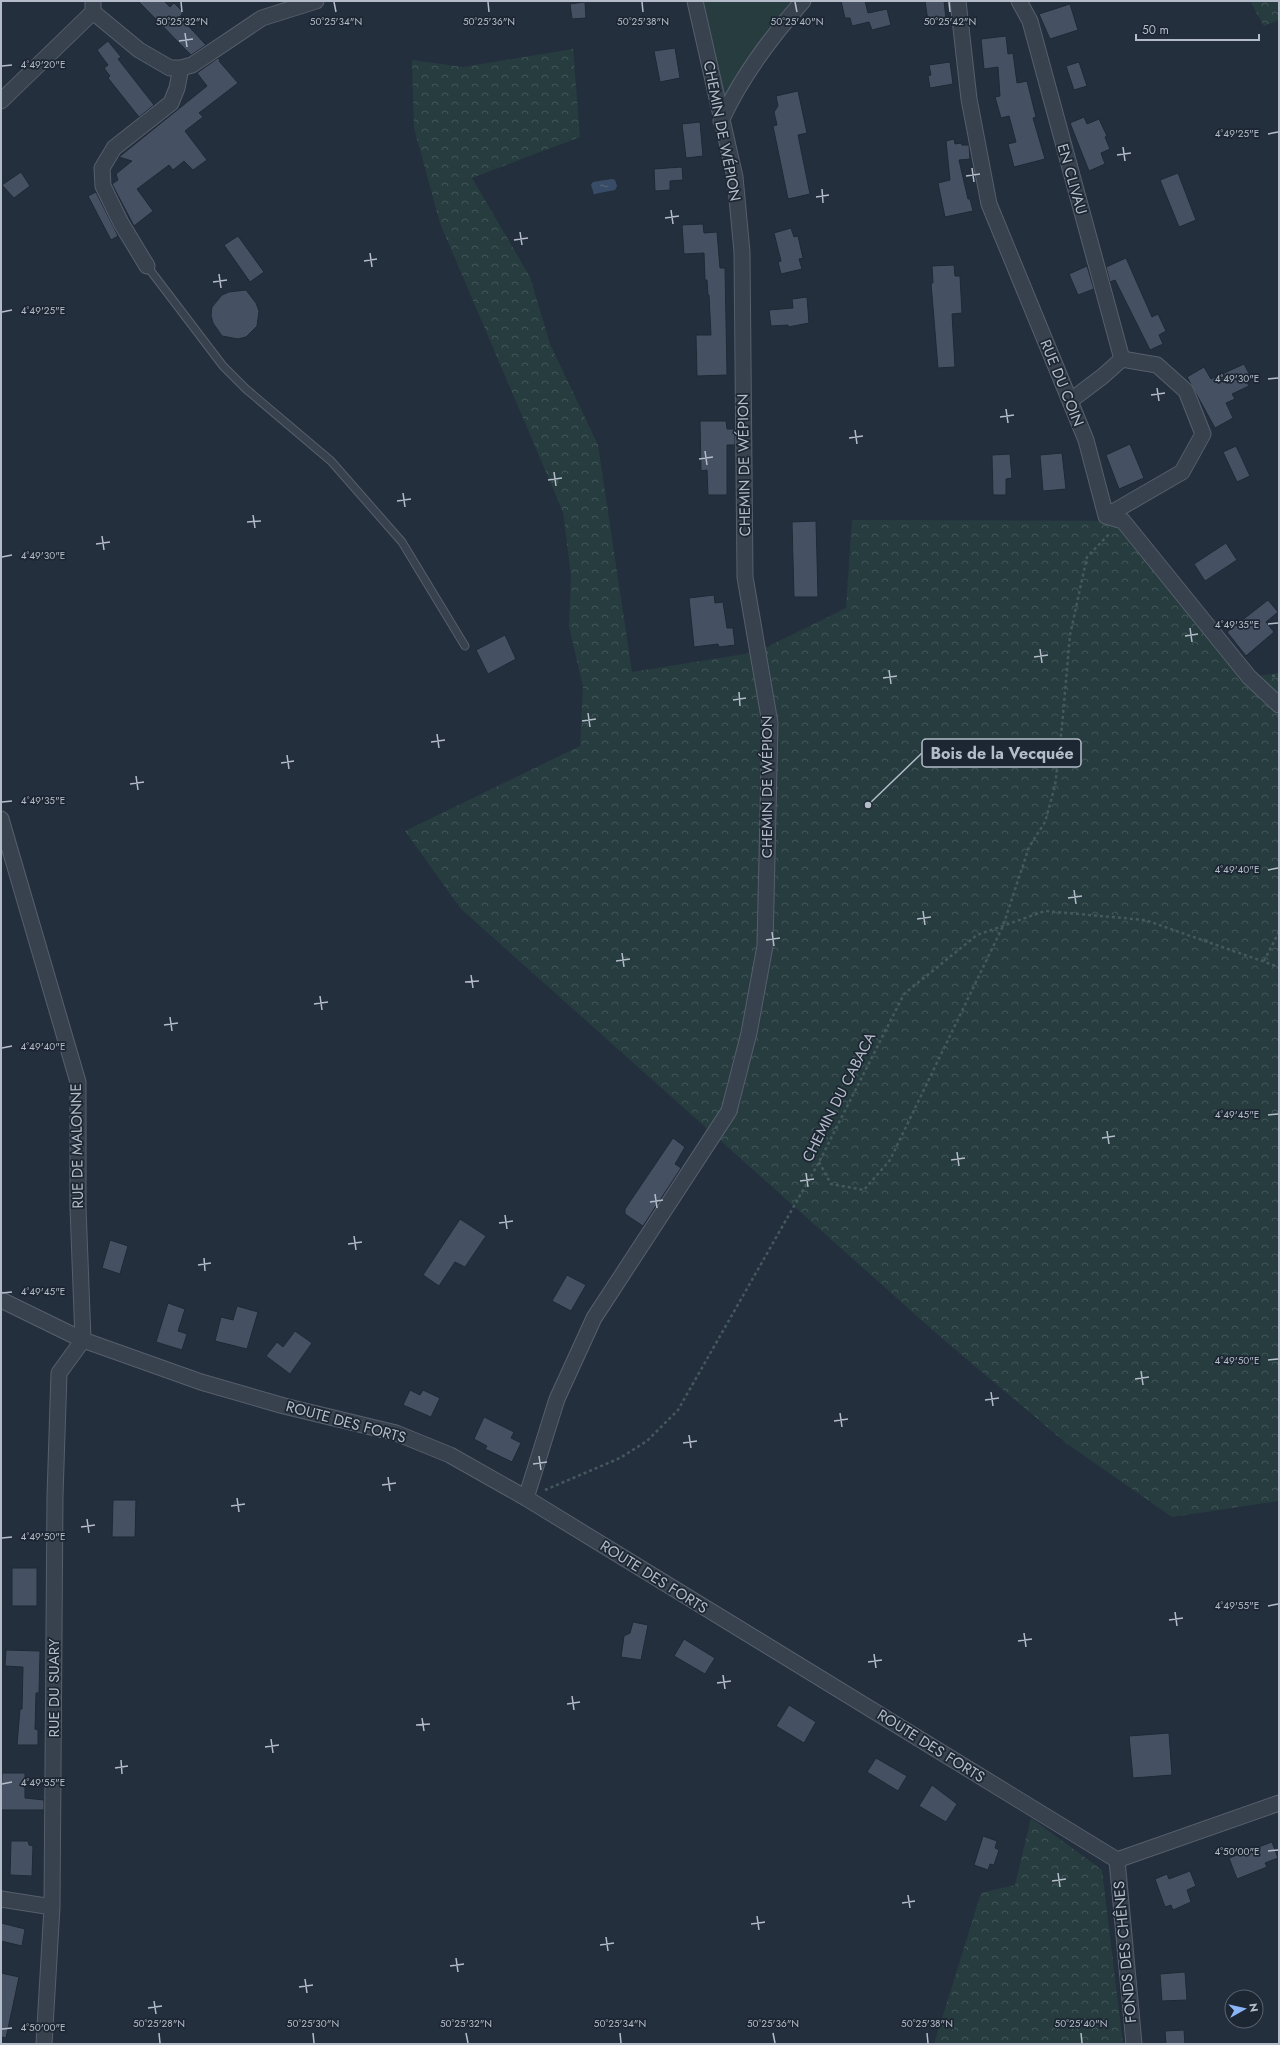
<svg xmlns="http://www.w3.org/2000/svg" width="1280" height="2045" font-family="Jost,sans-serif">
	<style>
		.green { fill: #263c3f }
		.forest { fill: url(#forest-crowns) }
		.water { fill: url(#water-ripples) }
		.building { fill: #455162; stroke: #1f2835 }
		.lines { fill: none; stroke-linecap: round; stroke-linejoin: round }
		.lane-casing { stroke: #565f6c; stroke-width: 9 }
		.street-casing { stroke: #565f6c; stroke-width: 17 }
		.path { stroke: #44595c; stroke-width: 2.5; stroke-dasharray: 3 3; stroke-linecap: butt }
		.lane { stroke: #38414e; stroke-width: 7 }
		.street { stroke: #38414e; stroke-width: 15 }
		.ticks { fill: none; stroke: #b4bcc9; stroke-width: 1.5 }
		.labels { text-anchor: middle; stroke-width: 3.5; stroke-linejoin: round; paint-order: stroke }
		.street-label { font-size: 15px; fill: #b4bcc9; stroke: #1d2633 }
		.ticks-label { font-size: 10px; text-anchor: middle; fill: #b4bcc9; stroke: #1d2633; stroke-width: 3.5; stroke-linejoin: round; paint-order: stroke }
		.leader { fill: none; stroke: #b4bcc9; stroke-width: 1.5 }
		.callout-dot { fill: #b4bcc9; stroke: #1d2633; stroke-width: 1.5 }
		.callout { fill: #1d2633; stroke: #b4bcc9; stroke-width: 1.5 }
		.callout-label { font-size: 16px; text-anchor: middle; font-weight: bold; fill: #b4bcc9 }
	</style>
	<defs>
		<pattern id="forest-crowns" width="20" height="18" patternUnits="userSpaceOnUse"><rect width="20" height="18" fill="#263c3f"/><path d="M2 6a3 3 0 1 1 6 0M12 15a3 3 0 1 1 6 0" fill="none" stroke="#435659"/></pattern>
		<pattern id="water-ripples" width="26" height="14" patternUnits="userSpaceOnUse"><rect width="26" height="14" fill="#394c67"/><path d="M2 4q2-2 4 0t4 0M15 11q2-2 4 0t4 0" fill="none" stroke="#53647b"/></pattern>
	</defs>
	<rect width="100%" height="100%" fill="#242f3e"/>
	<!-- green -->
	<path class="green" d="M695,1h109l-83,120z"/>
	<!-- forest -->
	<path class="forest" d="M1250,1h29v19l-15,6z
		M573,49l7,88 -108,41 58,99 20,67 48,101 34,227 125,-20 89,-44 6,-88 271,1 126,156 30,-4v828l-107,16 -106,-74 -129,-109 -476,-425 -56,-78 175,-85 3,-59 -14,-61 2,-51 -8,-63 -123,-289 -26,-95 -2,-68 51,7z
		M1031,1818l71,52 21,174h-189l47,-151 34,-8z"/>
	<!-- water -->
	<path class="water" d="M612,179l3,1 2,6 -2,4 -21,4 -3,-9 2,-3z"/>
	<!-- building -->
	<path class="building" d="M138,1h26l6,6 4,-4 9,9 -3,5 26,28 -15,10z
		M841,1h24l3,12 19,-4 4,16 -19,5 -3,-8 -17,4 -2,-8h-5z
		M925,1h19l2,18 -18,2z
		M585,2l1,16 -14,1 -2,-15z
		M1070,4l8,26 -28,9 -11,-25z
		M1006,36l2,18 5,-1 4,30 10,-2 9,36 -3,1 12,41 -31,8 -6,-23 8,-2 -7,-26 -8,2 -6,-21 5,-1 -2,-29 -14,2 -3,-30z
		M108,41l13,16 -3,2 36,46 -15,12 -31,-39 2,-2 -6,-8 4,-3 -11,-15z
		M675,48l5,30 -20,4 -6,-31z
		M218,58l2,2 -1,1 19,22 -39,30 4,4 -18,14 22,29 -14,10 -9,-9 -11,9 -4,-5 -32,24 16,22 -19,15 -22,-42 6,-4 -2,-6 16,-13 -13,-4 88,-71 -10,-13z
		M950,62l3,22 -23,4 -2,-12 3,-1 -2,-10z
		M1079,62l8,24 -13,4 -8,-24z
		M798,91l9,42 -9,2 12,59 -22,5 -15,-73 4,-1 -3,-13 4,-6 -2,-10z
		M1084,117l3,7 12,-5 8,17 -2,1 5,12 -9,4 4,11 -16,7 -19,-48z
		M700,122l3,34 -17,2 -4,-34z
		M954,139l1,5 6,-1 1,2h7l1,14 -11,1 9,39h2l3,12 -28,6 -7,-34 12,-3 -4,-39z
		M682,167l1,13 -13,1v9l-15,1 -1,-22z
		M21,172l9,14 -16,12 -12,-13z
		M1178,173l18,47 -17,7 -19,-47z
		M96,192l22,44 -7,4 -23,-44z
		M703,224l1,9 13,-1 3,36h5l2,107 -30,1 -1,-41h15l-2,-40h-1l-1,-15h-2l-1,-27 -20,1 -2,-29z
		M791,228l3,9 4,-1 5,22 -4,1 3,10 -21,5 -3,-12 3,-1 -7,-28z
		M238,236l26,36 -14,10 -26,-37z
		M1126,258l26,59 6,-3 8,17 -7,4 4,9 -13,6 -35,-70 -5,2 -4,-15z
		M954,265l1,11h5l2,37 -10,1 3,53 -17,1 -7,-85h2l-1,-17z
		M1087,266l7,23 -16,6 -9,-21z
		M246,290l10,13 3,8 -2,15 -11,11 -8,2 -16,-3 -9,-13 -2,-8 1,-8 10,-12 7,-3z
		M807,297l2,26 -21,4v-2l-17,1 -2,-16 24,-2 -1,-9z
		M1244,364l7,13 -6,2 4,7 -17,8 3,5 -9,4 7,15 -18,10 -28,-51 17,-10 7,12z
		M700,421h26l1,8h8v16h-8v50h-19l-1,-25 -6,1z
		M1130,444l14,34 -25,11 -13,-34z
		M1236,446l14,30 -13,6 -14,-30z
		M1062,453l4,36 -23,2 -3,-36z
		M1010,454l2,24 -6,1v16h-13l-1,-40z
		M816,521l2,76h-24l-2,-75z
		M1226,543l11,17 -32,21 -11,-17z
		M714,595l1,8 8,-1 4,26h6l2,17 -16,2 -1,-3 -24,3 -5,-49z
		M1268,600l10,12 -12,10 8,10 -28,24 -19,-24z
		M505,635l11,24 -28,15 -12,-24z
		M673,1138l12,9 -10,17 6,4 -38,58 -18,-12v-5z
		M460,1219l26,17 -21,31 -10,-5 -16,24 -16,-11z
		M110,1240l18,6 -8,28 -18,-6z
		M567,1275l19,10 -15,26 -19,-10z
		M168,1303l17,6 -7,22 9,3 -5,16 -26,-8z
		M237,1306l21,6 -11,37 -32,-8 6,-24 12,3z
		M295,1331l17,12 -22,31 -24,-18 11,-14 6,5z
		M410,1390l10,5 3,-5 17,8 -9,19 -28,-12z
		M484,1417l30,15 -3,6 10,5 -9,19 -27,-13 2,-3 -13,-7z
		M113,1500h23l-1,37h-23z
		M12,1568h25v38h-25z
		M633,1622l15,3 -7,35 -20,-3 3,-21 6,-3z
		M684,1639l31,19 -10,16 -31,-18z
		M6,1650l34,1 -1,42h-3l-1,36 3,1v15h-21l3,-36h2l1,-42 -18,-1z
		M789,1705l27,17 -12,21 -28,-17z
		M1169,1733l3,42 -39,3 -4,-42z
		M876,1758l31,18 -9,15 -31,-19z
		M2,1773h23v25l19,2v10h-43z
		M932,1785l25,19 -11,18 -27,-16z
		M983,1836l14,5 -2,7 4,2 -5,15 -4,-1 -2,6 -14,-5z
		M11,1841h17l1,4 4,1 -1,30 -22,-1z
		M1272,1842l6,16 -13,5 2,4 -30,12 -8,-21z
		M1190,1871l6,15 -9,4 4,12 -18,8 -2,-5 -6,2 -10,-28 12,-5 2,5z
		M1,1923l24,6 -3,17 -21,-5z
		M1185,1972l2,28 -25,1 -2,-27z
		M1,1973l18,4 -13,61 -5,-1z
		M1184,2030l1,14h-19l-1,-13z"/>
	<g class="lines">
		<defs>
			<path id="lane" d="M147,266l76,100 23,23 85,72 71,81 63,104"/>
			<path id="street" d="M93,1v11l46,38 31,18h11l11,-3 70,-47 54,-17
				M958,1l11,98 20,105 97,236 20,76 17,5 126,156 30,28
				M1019,1l11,20 92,338 -19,17 -33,25
				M1,101l92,-89
				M721,121c20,-44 50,-84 82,-120
				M147,266l-26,-43 -18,-37 -1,-18 12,-20 57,-45 6,-15 4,-20
				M1106,516l76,-44 21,-38 -17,-43 -29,-26 -35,-6
				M1,819l77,263v125l5,133 -24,33 -4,123 -3,411 -8,137
				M1,1300l82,40 118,42 83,24 112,27 54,22 76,43 591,362
				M526,1498l31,-99 37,-81 135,-207 20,-78 16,-87 5,-223 -25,-146 -3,-325 -7,-75 -40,-176
				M1117,1860l17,184
				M1117,1860l162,-57
				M1,1899l51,8"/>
		</defs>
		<!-- lane casing -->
		<use href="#lane" class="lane-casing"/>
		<!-- street casing -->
		<use href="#street" class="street-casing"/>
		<!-- path -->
		<path class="path" d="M1272,676l7,-1
			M1264,961l15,-29
			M819,1162l12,22 33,6 26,-30 113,-234 26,-79 16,-25 10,-36 7,-60 8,-91 17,-78 23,-24
			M545,1490l75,-32 27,-17 31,-31 141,-248 85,-168 73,-59 68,-24 100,9 134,47"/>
		<!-- lane -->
		<use href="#lane" class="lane"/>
		<!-- street -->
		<use href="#street" class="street"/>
	</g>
	<!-- ticks -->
	<path class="ticks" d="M181,2l1,10M334,2l2,10M488,2l1,10M642,2l1,10M795,2l2,10M949,2l1,10M185,33l2,14M179,41l14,-2M2,66l10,-1M1268,134l10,-2M1123,147l2,14M1117,155l14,-2M972,168l2,14M966,176l14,-2M822,189l1,14M816,197l13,-2M671,210l2,14M665,218l14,-2M520,232l2,13M514,240l14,-2M370,253l2,14M364,261l13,-2M219,274l2,14M213,282l14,-2M2,312l10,-2M1268,379l10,-1M1157,388l2,13M1151,395l14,-2M1006,409l2,14M1000,417l14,-2M855,430l2,14M849,438l14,-2M705,451l2,14M699,459l14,-2M554,472l2,14M548,480l14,-2M403,493l2,14M397,501l14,-2M253,515l2,13M247,522l14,-1M102,536l2,14M96,544l14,-2M2,557l10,-2M1268,624l10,-1M1190,628l2,14M1185,636l13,-2M1040,649l2,14M1034,657l14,-2M889,670l2,14M883,678l14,-2M739,692l1,14M733,700l13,-2M588,713l2,14M582,721l14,-2M437,734l2,14M431,742l14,-2M287,755l2,14M281,763l13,-2M136,776l2,14M130,784l14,-2M2,802l10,-1M1268,870l10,-2M1074,890l2,14M1068,898l14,-2M923,911l2,14M917,919l14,-2M772,932l2,14M766,940l14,-2M622,953l2,14M616,961l14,-2M471,975l2,13M465,982l14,-1M320,996l2,14M314,1004l14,-2M170,1017l2,14M164,1025l14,-2M2,1048l10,-2M1268,1115l10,-1M1107,1131l2,13M1102,1138l13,-2M957,1152l2,14M951,1160l14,-2M806,1173l2,14M800,1181l14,-2M655,1194l2,14M650,1202l13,-2M505,1215l2,14M499,1223l14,-2M354,1236l2,14M348,1244l14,-2M204,1258l1,13M198,1265l13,-2M2,1293l10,-1M1268,1360l10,-1M1141,1371l2,14M1135,1379l14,-2M991,1392l2,14M985,1400l14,-2M840,1413l2,14M834,1421l14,-2M689,1435l2,13M683,1443l14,-2M539,1456l2,14M533,1464l14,-2M388,1477l2,14M382,1485l14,-2M237,1498l2,14M231,1506l14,-2M87,1519l2,14M81,1527l14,-2M2,1538l10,-1M1268,1606l10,-2M1175,1612l2,14M1169,1620l14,-2M1024,1633l2,14M1018,1641l14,-2M874,1654l2,14M868,1662l14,-2M723,1675l2,14M717,1683l14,-2M572,1696l2,14M567,1704l13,-2M422,1718l2,13M416,1725l14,-1M271,1739l2,14M265,1747l14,-2M121,1760l1,14M115,1768l13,-2M2,1784l10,-2M1268,1851l10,-1M1058,1873l2,14M1052,1881l14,-2M908,1895l2,13M902,1903l13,-2M757,1916l2,14M751,1924l14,-2M606,1937l2,14M600,1945l14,-2M456,1958l2,14M450,1966l14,-2M305,1979l2,14M299,1987l14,-2M154,2001l2,13M148,2008l14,-2M2,2029l10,-1M159,2033l1,10M313,2033l1,10M466,2033l2,10M620,2033l1,10M773,2033l2,10M927,2033l1,10M1081,2033l1,10"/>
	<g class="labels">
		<!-- street labels -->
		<g class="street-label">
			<text transform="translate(722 131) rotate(79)" y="5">CHEMIN DE WÉPION</text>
			<text transform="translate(1072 179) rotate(74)" y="5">EN CLIVAU</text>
			<text transform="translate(1062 383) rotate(68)" y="5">RUE DU COIN</text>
			<text transform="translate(744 465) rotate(-91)" y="5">CHEMIN DE WÉPION</text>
			<text transform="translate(767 787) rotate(-90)" y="5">CHEMIN DE WÉPION</text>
			<text transform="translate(839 1097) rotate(-63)" y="5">CHEMIN DU CABACA</text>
			<text transform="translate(77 1146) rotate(-91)" y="5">RUE DE MALONNE</text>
			<text transform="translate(346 1422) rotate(15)" y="5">ROUTE DES FORTS</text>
			<text transform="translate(654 1577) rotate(32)" y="5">ROUTE DES FORTS</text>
			<text transform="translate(54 1688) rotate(-90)" y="5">RUE DU SUARY</text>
			<text transform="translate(931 1746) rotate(32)" y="5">ROUTE DES FORTS</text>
			<text transform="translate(1125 1952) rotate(-95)" y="5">FONDS DES CHÊNES</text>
		</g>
	</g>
	<g class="ticks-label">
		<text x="182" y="25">50°25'32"N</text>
		<text x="336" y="25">50°25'34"N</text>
		<text x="489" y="25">50°25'36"N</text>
		<text x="643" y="25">50°25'38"N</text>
		<text x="797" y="25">50°25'40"N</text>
		<text x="950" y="25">50°25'42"N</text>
		<text x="43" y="68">4°49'20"E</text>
		<text x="1237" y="137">4°49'25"E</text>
		<text x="43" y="314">4°49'25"E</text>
		<text x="1237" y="382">4°49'30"E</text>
		<text x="43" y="559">4°49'30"E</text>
		<text x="1237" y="628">4°49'35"E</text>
		<text x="43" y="804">4°49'35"E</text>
		<text x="1237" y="873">4°49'40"E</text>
		<text x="43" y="1050">4°49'40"E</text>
		<text x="1237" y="1118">4°49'45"E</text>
		<text x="43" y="1295">4°49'45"E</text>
		<text x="1237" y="1364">4°49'50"E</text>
		<text x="43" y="1540">4°49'50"E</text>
		<text x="1237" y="1609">4°49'55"E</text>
		<text x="43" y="1786">4°49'55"E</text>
		<text x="1237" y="1855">4°50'00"E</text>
		<text x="159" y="2027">50°25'28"N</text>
		<text x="313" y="2027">50°25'30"N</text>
		<text x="466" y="2027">50°25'32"N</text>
		<text x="620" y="2027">50°25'34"N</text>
		<text x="773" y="2027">50°25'36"N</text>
		<text x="927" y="2027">50°25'38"N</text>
		<text x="1081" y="2027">50°25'40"N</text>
		<text x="43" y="2031">4°50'00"E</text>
	</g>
	<!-- callouts -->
	<path class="leader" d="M868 805L922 753"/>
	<circle class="callout-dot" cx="868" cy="805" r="4"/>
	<rect class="callout" x="922" y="739" width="159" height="28" rx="4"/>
	<g class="callout-label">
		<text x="1002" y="759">Bois de la Vecquée</text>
	</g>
	<!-- border -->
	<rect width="1280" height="2045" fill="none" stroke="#b4bcc9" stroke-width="4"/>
	<!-- north arrow -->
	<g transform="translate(1244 2009) rotate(82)"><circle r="19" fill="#1d2633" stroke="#59626f"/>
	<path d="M0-3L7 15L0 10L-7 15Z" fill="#8ab4f8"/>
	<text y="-6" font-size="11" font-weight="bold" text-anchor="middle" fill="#b4bcc9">N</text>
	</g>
	<!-- scale -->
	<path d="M1136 34v6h123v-6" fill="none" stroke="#b4bcc9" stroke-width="2"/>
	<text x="1142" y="34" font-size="12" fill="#b4bcc9" stroke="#1d2633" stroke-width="3" paint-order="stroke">50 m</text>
</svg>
